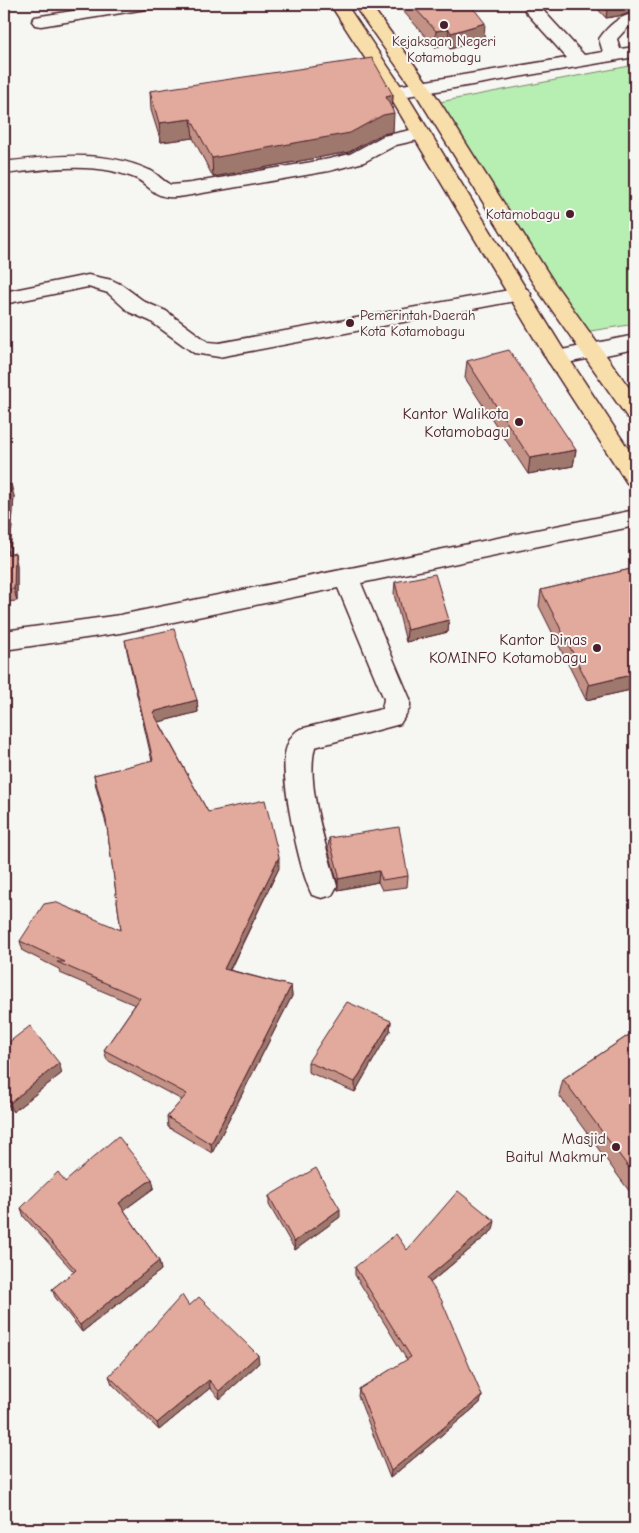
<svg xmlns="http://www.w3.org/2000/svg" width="639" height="1533" font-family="'Comic Neue',sans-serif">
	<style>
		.green { fill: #b7eeb1; stroke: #80866e }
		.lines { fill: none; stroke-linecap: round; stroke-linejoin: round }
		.minor-casing { stroke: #4a1f2b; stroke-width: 3 }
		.major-casing { stroke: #4a1f2b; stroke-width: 3 }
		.minor { fill: #f6f6f2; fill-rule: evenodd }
		.major { fill: #f8deab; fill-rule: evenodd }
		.wall { fill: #c29286; stroke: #4a1f2b }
		.shaded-wall { fill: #9e776d; stroke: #4a1f2b }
		.building { fill: #e2aa9c; stroke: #4a1f2b }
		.poi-dot { fill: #4a1f2b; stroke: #f6f6f2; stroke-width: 2 }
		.labels { text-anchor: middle; stroke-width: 4; stroke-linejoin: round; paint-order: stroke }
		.far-poi-label { font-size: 14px; fill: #4a1f2b; stroke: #f6f6f2 }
		.poi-label { font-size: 16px; fill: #4a1f2b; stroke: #f6f6f2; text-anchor: end }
	</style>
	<rect width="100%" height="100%" fill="#f6f6f2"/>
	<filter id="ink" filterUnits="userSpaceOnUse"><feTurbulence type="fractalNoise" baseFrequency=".02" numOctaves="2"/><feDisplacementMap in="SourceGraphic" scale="10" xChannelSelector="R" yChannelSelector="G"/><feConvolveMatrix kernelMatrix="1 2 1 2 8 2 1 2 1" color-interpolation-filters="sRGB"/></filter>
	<g filter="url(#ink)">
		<!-- green -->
		<path class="green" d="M635,65v259l-51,8 -155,-228z"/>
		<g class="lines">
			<defs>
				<path id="minor" d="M116,4h39l-3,4 -6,1 -105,17 -6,-1 -3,-4 3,-4 6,-1z
					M534,6l6,1 44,48 19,-3 -4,-13c10,-14 19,-22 36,-26v11l-9,5 -9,10 3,10 15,-2v10l-239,41 -7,-2 -2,-4 2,-4 7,-2 171,-28 -42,-47 3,-4z
					M420,128l7,2 2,4 -2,4 -31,7 -32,17 -35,9 -138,24c-7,1 -16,3 -23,2 -15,-1 -21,-14 -33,-19 -7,-3 -16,-5 -23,-7 -37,-7 -71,-1 -108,3v-12c48,-6 99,-13 145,8 8,3 13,11 22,15l20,-2 138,-24 21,-5 33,-18z
					M88,275l24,5 10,5 23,17 21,9 42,31 11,1 301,-55 7,1 4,5 -4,5 -7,1 -301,57 -25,-4 -44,-32 -21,-9 -21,-19 -20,-6 -84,17v-12z
					M635,335v14l-78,16 -8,-2 -3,-5 3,-5 8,-2z
					M635,510v16l-274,57 49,116v9l-10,16 -85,23c-10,37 12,102 22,139l-5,9 -10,3 -10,-3c-13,-26 -31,-113 -27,-141 2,-10 6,-20 15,-25l82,-20 2,-10 -46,-111 -218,45 -116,17v-19l116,-16z"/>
				<path id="major" d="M330,4h16l59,88 163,265 67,102v26l-8,-2 -81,-125 -159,-266z
					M353,4h17l61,84 122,193 82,115v23l-8,-2 -94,-134 -120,-194z"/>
			</defs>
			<!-- minor casing -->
			<use href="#minor" class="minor-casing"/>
			<!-- major casing -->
			<use href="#major" class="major-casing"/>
			<!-- minor -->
			<use href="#minor" class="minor"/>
			<!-- major -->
			<use href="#major" class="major"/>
		</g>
		<!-- wall -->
		<path class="wall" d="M403,4h67l14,35 -34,10 -2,-5 -13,3 -32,-36z
			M593,4h42v4l-5,1 -1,4 -5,2 -18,3z
			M150,91l243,4 -1,15 1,22 -11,2 -33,18 -136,25 -20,-39 -32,4 -10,-32z
			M467,361l109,89 -3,16 -45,8 -63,-96z
			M4,486l10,10 -4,58 7,11v36l-13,1z
			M635,568v121l-49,11 -47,-94 2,-16z
			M395,582l54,38 -1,12 -42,10 -12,-48z
			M125,640l72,60 1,12 -39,10 49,90 71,56 -49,102 61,16 1,10 -80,157 -44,-26 -1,-10 15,-17 -75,-40 -3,-10 31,-45 -75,-32 -1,-4 -36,-18 -3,-10 101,-11 -14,-103 -11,-40 -2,-12 58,-14 -25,-110z
			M329,838l79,38 -1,11 -25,3 -4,-8 -40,8v-6l-10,-35z
			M391,1021l-1,10 -35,61 -47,-20v-10z
			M635,1031v168l-76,-104 4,-16z
			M4,1046l58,27 -49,39 -9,-13z
			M152,1179l2,9 -30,22 35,51 2,9 -79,62 -27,-35 -3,-8 22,-17 -50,-55 -3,-9 44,-26z
			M269,1196l71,21 -45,33 -26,-45z
			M493,1230l-63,53 52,113 -2,7 -90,75 -32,-82 1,-7 48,-29 -52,-85v-8l52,-17z
			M189,1306l70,57 -39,36 -10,-11 -51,42 -47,-46 -3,-8z"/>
		<!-- shaded-wall -->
		<path class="shaded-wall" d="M608,4h27v4l-5,1 -1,4 -5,2 -18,3z
			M485,23l-1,16 -34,10 1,-16z
			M449,29l-1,15 -13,3 1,-16z
			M393,95l-1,18h2l-1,19 -11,2 -33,18 -136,25 -1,-19 174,-61z
			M191,119l2,19 -32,4 -2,-19z
			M576,450l-3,16 -45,8 2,-16z
			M11,484l3,12 -5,70 -2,-11z
			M15,553l2,12v36l-3,-12z
			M449,620l-1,12 -42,10 1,-12z
			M635,674v15l-49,11 3,-15z
			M197,700l1,12 -43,11 -2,-11z
			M279,857v11l-54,111 -1,-10z
			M379,871l-1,11 -40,8v-11z
			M291,986l1,10 -80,157 -1,-9z
			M391,1021l-1,10 -35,61v-10z
			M59,1063l3,10 -49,39 -3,-9z
			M152,1179l2,9 -33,24 -2,-9z
			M340,1209v8l-45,33 -1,-8z
			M495,1221l-2,9 -67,56 1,-8z
			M159,1261l2,9 -79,62 -2,-7z
			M258,1355l1,8 -39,36 -1,-8z
			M209,1380l1,8 -51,42 -2,-7z
			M482,1396l-2,7 -90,75 1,-7z"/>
		<!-- building -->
		<path class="building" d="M411,4h59l15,19 -34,10 -2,-4 -13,2z
			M372,58l21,37 -7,2 8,16 -11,2 -33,18 -138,25 -21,-39 -32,4 -9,-32z
			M509,350l67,100 -46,8 -63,-97z
			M11,484l-4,71 8,-2 -1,36 -10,1v-104z
			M635,568v106l-46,11 -48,-95z
			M435,574l14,46 -42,10 -12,-48z
			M174,629l23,71 -44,12 55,100 57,-12 14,57 -55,112 67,17 -80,158 -44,-27 20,-23 -83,-44 36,-52 -83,-36h8l-45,-21 24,-37 11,-2 66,28 -15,-110 -12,-45 59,-15 -28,-120z
			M399,827l9,49 -26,4 -3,-9 -41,8 1,-4 -10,-37z
			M347,1002l44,19 -36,61 -47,-20z
			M30,1026l29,37 -49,40 -6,-9v-48z
			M635,1031v145l-72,-97z
			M118,1136l34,43 -33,24 40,58 -79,64 -28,-36 24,-19 -55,-62 37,-36 7,10z
			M316,1168l24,41 -46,33 -25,-46z
			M458,1191l37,30 -68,57 14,21 41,97 -91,75 -32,-82 52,-32 -56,-90 41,-33 11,16z
			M182,1295l7,11 10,-9 59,58 -39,36 -10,-11 -52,43 -48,-47z"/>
	</g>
	<!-- markers -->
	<g class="poi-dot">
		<circle cx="444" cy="25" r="5"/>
		<circle cx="570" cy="214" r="5"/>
		<circle cx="350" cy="323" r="5"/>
		<circle cx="519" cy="422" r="5"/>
		<circle cx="597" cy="648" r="5"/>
		<circle cx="616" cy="1147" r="5"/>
	</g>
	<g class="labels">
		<!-- far-poi labels -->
		<g class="far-poi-label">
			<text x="444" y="46">Kejaksaan Negeri<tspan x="444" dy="16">Kotamobagu</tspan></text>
			<text x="560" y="219" text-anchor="end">Kotamobagu</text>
			<text x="360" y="320" text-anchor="start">Pemerintah Daerah<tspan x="360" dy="16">Kota Kotamobagu</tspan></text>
		</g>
		<!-- poi labels -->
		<g class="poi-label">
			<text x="509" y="419">Kantor Walikota<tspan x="509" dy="18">Kotamobagu</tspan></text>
			<text x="587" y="645">Kantor Dinas<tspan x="587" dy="18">KOMINFO Kotamobagu</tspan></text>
			<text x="606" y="1144">Masjid<tspan x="606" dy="18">Baitul Makmur</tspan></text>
		</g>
	</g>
	<!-- margin -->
	<rect width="639" height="1533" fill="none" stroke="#f6f6f2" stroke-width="20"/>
	<rect x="10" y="10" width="619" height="1513" fill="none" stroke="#4a1f2b" stroke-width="2" filter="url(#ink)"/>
</svg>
